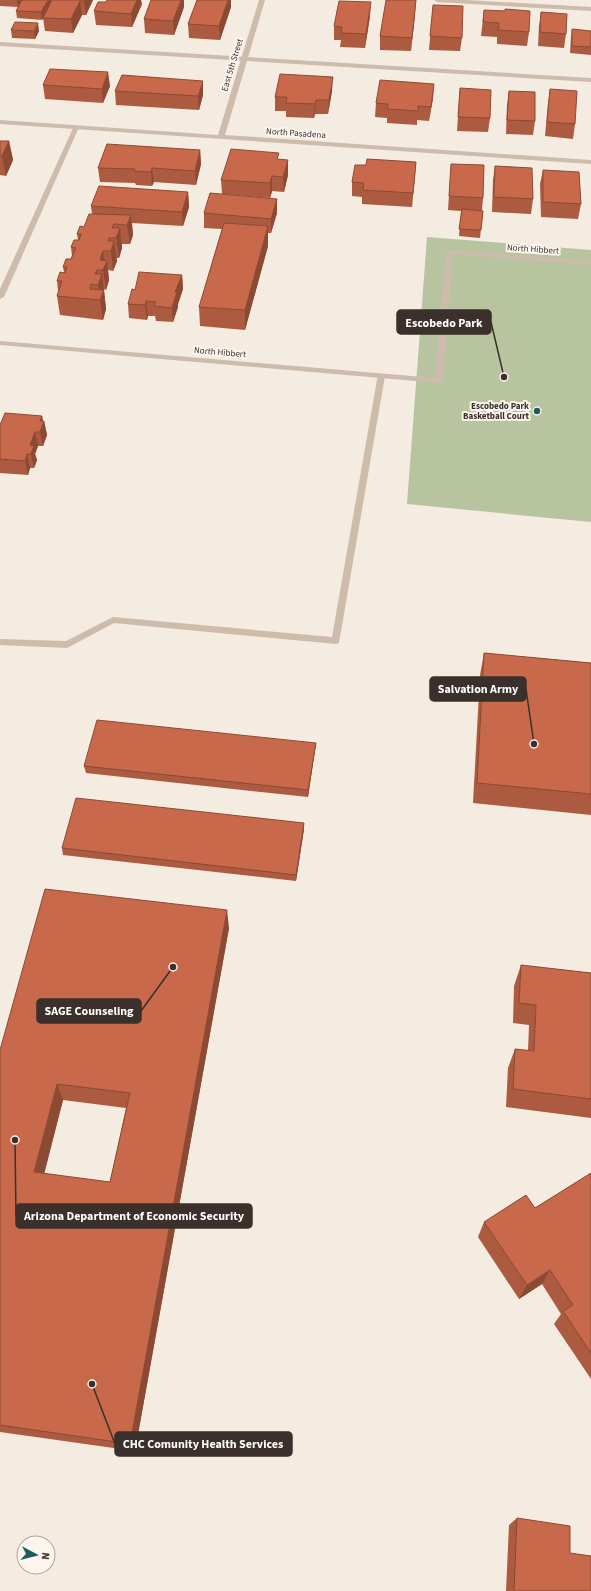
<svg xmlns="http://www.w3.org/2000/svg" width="591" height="1591" font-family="'Source Sans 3',sans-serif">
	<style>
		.green { fill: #b8c4a0 }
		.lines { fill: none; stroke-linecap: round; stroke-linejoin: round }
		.lane { fill: #cdbbac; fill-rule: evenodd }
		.street { fill: #cdbbac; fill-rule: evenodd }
		.wall { fill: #ac5a40; fill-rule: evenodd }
		.shaded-wall { fill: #8c4a34 }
		.building { fill: #c8694b; stroke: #8c4a34; fill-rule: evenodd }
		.poi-dot { fill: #1f5a5e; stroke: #fbf5ee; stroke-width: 1.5 }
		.labels { text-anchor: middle; stroke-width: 4; stroke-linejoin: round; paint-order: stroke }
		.far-street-label { font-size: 9px; fill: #3b302b; stroke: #fbf5ee }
		.far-poi-label { font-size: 9px; font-weight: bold; fill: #3b302b; stroke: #fbf5ee; text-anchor: end }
		.leader { fill: none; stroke: #3b302b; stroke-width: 1.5 }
		.callout-dot { fill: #3b302b; stroke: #fbf5ee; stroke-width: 1.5 }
		.callout { fill: #3b302b; stroke: #3b302b; stroke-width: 1.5 }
		.callout-label { font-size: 12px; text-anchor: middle; font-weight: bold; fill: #fff }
	</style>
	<rect width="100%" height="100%" fill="#f4ebe1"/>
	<!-- green -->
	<path class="green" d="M427,237l164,13v272l-184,-18z"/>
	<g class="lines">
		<!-- lane -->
		<path class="lane" d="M0,42l591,36v4l-591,-36z
			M74,126l5,1 -75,170 -4,2v-10z
			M378,374h6l1,2 -46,267 -3,1 -222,-21 -47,25 -67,-3v-6l66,2 47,-24 219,20z"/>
		<!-- street -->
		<path class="street" d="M259,0h6l-40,135 366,25v4l-591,-40v-4l218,15z
			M434,0h32l125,7v4l-154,-9z
			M450,250l141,11v4l-138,-11 -10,127 -4,2 -439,-38v-4l435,37 11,-126z"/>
	</g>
	<!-- wall -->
	<path class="wall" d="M0,0h22l29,2 1,-2h41l-7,15h-4l-9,18 -28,-2 -2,-13 -1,2 -25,-2 -1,-7 2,-4 -18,-1z
		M197,0h34v7l-11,33 -31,-2 -1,-14z
		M142,4l-10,23 -36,-2 -2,-14z
		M433,5l29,33 -2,13 -31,-1z
		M184,7l-10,28 -29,-2 -1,-14z
		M484,10l45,22 -2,14 -30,-2v-7l-16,-1z
		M541,12l25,22 -2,14 -26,-2 1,-20z
		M415,14l-4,37 -31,-1v-14z
		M370,16l-5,32 -25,-1 1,-7h-7v-14z
		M572,29l19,2v24l-21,-2 1,-16z
		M11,30l28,1 -4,8 -23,-1z
		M43,85l67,1 -7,17 -58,-4z
		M460,88l30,30 -2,14 -31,-1z
		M550,89l25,35 -2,15 -28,-3 3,-33z
		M115,91l88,4 -4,15 -83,-5z
		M332,91l-4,23h-13l-1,4 -28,-1v-6h-11v-14z
		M509,91l26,30 -2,14 -27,-1 1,-29z
		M433,98l-4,23 -12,-1v5l-30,-2v-5l-12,-1 1,-14z
		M0,141h9l4,19 -7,16 -6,-1z
		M200,150l1,14 -5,21 -42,-3 -2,4 -16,-1 -1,-2 -35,-1 -2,-14z
		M279,160l9,15 -4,17 -12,-1 -2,7 -48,-4 -1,-14z
		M416,162l-4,45 -50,-3v-7l-10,-1v-14l14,-17z
		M451,164l32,34 -1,12 1,1 -3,27 -21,-2 2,-25 -13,-1z
		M495,166l38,33 -2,15 -39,-2 1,-32z
		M543,170l38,34 -3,15 -37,-2 -1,-33z
		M188,192l1,15 -6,19 -51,-3 1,12 -3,9h-8v4l-3,10h-3l1,3 -4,10 -5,-1 1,10 -3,10 -2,-1 2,20 -3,11 -43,-5 -3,-19 1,-5 -1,-10 7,-9 -1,-5 8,-8 1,-3 -1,-9 7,-7 -1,-6 7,-7 8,-13 -1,-8z
		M277,199v14l-6,20h-3v13l-23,84 -45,-4 -1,-19 23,-78 -18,-1v-15z
		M182,275l1,14 -5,15v3l-5,15 -17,-1 -1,-5h-7l-1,4 -18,-2 -1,-14 7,-14z
		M42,416l1,5h1l3,14 -4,11h-5l-3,8 2,6 -3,8h-4l-2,7 -28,-2v-48z
		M484,653l107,10v152l-118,-12 7,-128z
		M316,743l-1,7 -7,47 -222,-24 -2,-7z
		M304,829l-8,52 -233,-26 -1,-7z
		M229,928l-94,523 -135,-19v-382zM63,1100l63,8 -16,74 -66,-8z
		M521,965l70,8v145l-85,-11 2,-39 7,-19 13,2 1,-26 -16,-2 1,-37z
		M591,1173v206l-37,-55 7,-10 -19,-30 -23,15 -41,-62 6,-15 51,-14z
		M517,1518l53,35 21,38h-85l3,-66z"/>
	<!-- shaded-wall -->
	<path class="shaded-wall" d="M17,0h5l-4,7z
		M48,0h3v3l-9,17 -1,-8z
		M85,0h8l-7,15 -2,-13z
		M137,0h4l1,4 -10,23 -1,-13z
		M181,0h3v7l-10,28 -1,-14z
		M228,0h3v7l-11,33 -1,-14z
		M416,0l-1,14 -4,37 1,-13z
		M80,1l2,14 -9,18 -2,-14z
		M371,2l-1,14 -5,32 1,-14z
		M38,23l1,8 -4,8 -1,-8z
		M108,72l2,14 -7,17 -1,-14z
		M333,77l-1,14 -4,23 1,-14z
		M203,81v14l-4,15 -1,-14z
		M434,84l-1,14 -4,23 2,-14z
		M316,100l-1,14 -1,4 1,-14z
		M9,141l4,19 -7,16 -4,-20z
		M200,150l1,14 -5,21 -1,-14z
		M288,160v15l-4,17 -1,-15z
		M416,162l-1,14 -3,31 1,-14z
		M152,168l2,14 -2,4 -1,-14z
		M272,176v15l-2,7v-15z
		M188,192l1,15 -6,19 -1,-14z
		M277,199v14l-6,20v-14z
		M131,215l2,20 -3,9 -3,-19z
		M268,226v20l-23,84v-20z
		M120,228l2,20 -3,10 -3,-20z
		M109,238l2,13 3,-10 3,20 -4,10 -2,-20 -3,-10z
		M103,251l2,13 2,-3 2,19 -3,10 -3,-20 -3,-10z
		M97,270l2,12 3,-8 4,35 -3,11 -5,-35 -3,-11z
		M182,275l1,14 -5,15v3l-5,15 -1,-14 3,-16z
		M146,301l2,15 -1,4 -2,-15z
		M42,416l1,7 1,-2 3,14 -4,11 -3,-14v-11z
		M35,432l3,14 -3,8 2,6 -3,8 -3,-14 -1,-9z
		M27,454l3,14 -2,7 -3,-14z
		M316,743l-1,7 -7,47v-7z
		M304,823v6l-8,52v-6z
		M227,910l2,18 -94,523 -5,-7z
		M57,1084l6,16 -22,86 -7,-14z
		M550,1270l-8,14 -23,15 8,-14z"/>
	<!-- building -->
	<path class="building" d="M22,0h26l-7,12 -25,-1z
		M52,0h33l-1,2 -4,-1 -9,18 -28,-1z
		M107,0h30l-6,14 -37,-3 4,-9h8z
		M151,0h30l-8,21 -29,-2z
		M197,0h31l-9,26 -31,-2z
		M386,0h30l-4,38 -32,-2z
		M339,1l32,1 -5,32 -25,-1 1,-6 -8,-1z
		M433,5l30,1 -1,32 -32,-2z
		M505,9l25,2 -1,21 -31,-2 1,-7 -16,-1 1,-12 21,1z
		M541,12l26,2 -1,20 -26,-2z
		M15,22l23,1 -4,8 -23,-1z
		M572,29l19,2v16l-19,-1z
		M50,69l58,3 -6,17 -59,-4z
		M280,74l53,3 -4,23h-13l-1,4 -29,-1 1,-6h-12z
		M122,75l81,6 -5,15 -83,-5z
		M380,80l54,4 -3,23 -13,-1v5l-31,-2 1,-5 -12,-1z
		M460,88l31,2 -1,28 -32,-1z
		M550,89l27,2 -2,33 -28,-2z
		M509,91l26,1v29l-28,-1z
		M0,141h9l-7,15h-2z
		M107,144l93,6 -5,21 -43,-3 -1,4 -17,-1 1,-2 -37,-1z
		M231,149l48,4 -2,6 11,1 -5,17 -11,-1 -2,7 -49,-3z
		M367,159l49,3 -3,31 -50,-3 1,-7 -12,-1 3,-17h11z
		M451,164l33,1 -1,33 -34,-2z
		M495,166l37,2 1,31 -39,-2z
		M543,170l36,2 2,32 -38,-2z
		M99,186l89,6 -6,20 -91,-6z
		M210,193l67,6 -6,20 -67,-6z
		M462,209l21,2 -2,19 -22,-1z
		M89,214l42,1 -4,10 -13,-1 -2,4h8l-4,10h-7l-1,3h6l-3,10h-8l-3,9 7,1 -4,9h-6l-2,4h7l-4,11 -7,-1 -1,5 14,1 -4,10 -43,-4 5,-15h-5l3,-9 5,1 2,-6h-4l3,-8h5l5,-11 -5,-1 3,-7h5l2,-6h-4l3,-8 4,1z
		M224,223l44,3 -23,84 -46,-3z
		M139,272l43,3 -7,17h2l-5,16 -18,-2 2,-4 -10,-1 -1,4 -17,-1 4,-15 3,1z
		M5,413l37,3 -2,5h4l-4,11h-5l-5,13 4,1 -3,8h-4l-2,7 -25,-2v-34z
		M484,653l107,10v131l-114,-11z
		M97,720l219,23 -8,47 -224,-24z
		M76,798l228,25 -8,52 -234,-27z
		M45,889l182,21 -97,534 -130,-19v-375zM57,1084l73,9 -20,89 -76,-10z
		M521,965l70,8v126l-78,-10 2,-40 19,2 2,-46 -17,-2z
		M591,1173v180l-28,-42 10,-6 -23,-35 -23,15 -43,-63 42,-27 9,13z
		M517,1518l53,8v27l21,3v35h-77z"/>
	<!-- markers -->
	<circle class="poi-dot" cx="537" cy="411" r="4"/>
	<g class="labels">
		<!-- far-street labels -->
		<g class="far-street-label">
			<text transform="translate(232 65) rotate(-73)" y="3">East 5th Street</text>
			<text transform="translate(296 133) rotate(4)" y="3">North Pasadena</text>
			<text transform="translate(533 249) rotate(4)" y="3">North Hibbert</text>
			<text transform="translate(220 352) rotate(5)" y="3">North Hibbert</text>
		</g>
		<!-- far-poi labels -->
		<g class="far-poi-label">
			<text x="529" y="409">Escobedo Park<tspan x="529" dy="10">Basketball Court</tspan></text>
		</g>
	</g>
	<!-- callouts -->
	<path class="leader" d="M504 377L491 322M534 744L526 689M173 967L141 1011M15 1140L16 1216M92 1384L115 1444"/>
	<g class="callout-dot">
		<circle cx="504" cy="377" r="4"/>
		<circle cx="534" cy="744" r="4"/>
		<circle cx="173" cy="967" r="4"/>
		<circle cx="15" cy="1140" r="4"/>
		<circle cx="92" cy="1384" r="4"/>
	</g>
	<g class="callout">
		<rect x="397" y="310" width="94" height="24" rx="4"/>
		<rect x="430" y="677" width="96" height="24" rx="4"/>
		<rect x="37" y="999" width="104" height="24" rx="4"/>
		<rect x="16" y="1204" width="236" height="24" rx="4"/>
		<rect x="115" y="1432" width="177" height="24" rx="4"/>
	</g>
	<g class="callout-label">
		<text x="444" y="327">Escobedo Park</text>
		<text x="478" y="693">Salvation Army</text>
		<text x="89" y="1015">SAGE Counseling</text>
		<text x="134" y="1220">Arizona Department of Economic Security</text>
		<text x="203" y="1448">CHC Comunity Health Services</text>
	</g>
	<!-- north arrow -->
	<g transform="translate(36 1555) rotate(97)"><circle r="19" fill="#fbf5ee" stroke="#aea6a0"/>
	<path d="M0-3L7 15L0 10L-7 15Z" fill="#1f5a5e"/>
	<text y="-6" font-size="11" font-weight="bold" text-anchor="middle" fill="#3b302b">N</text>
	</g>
</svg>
